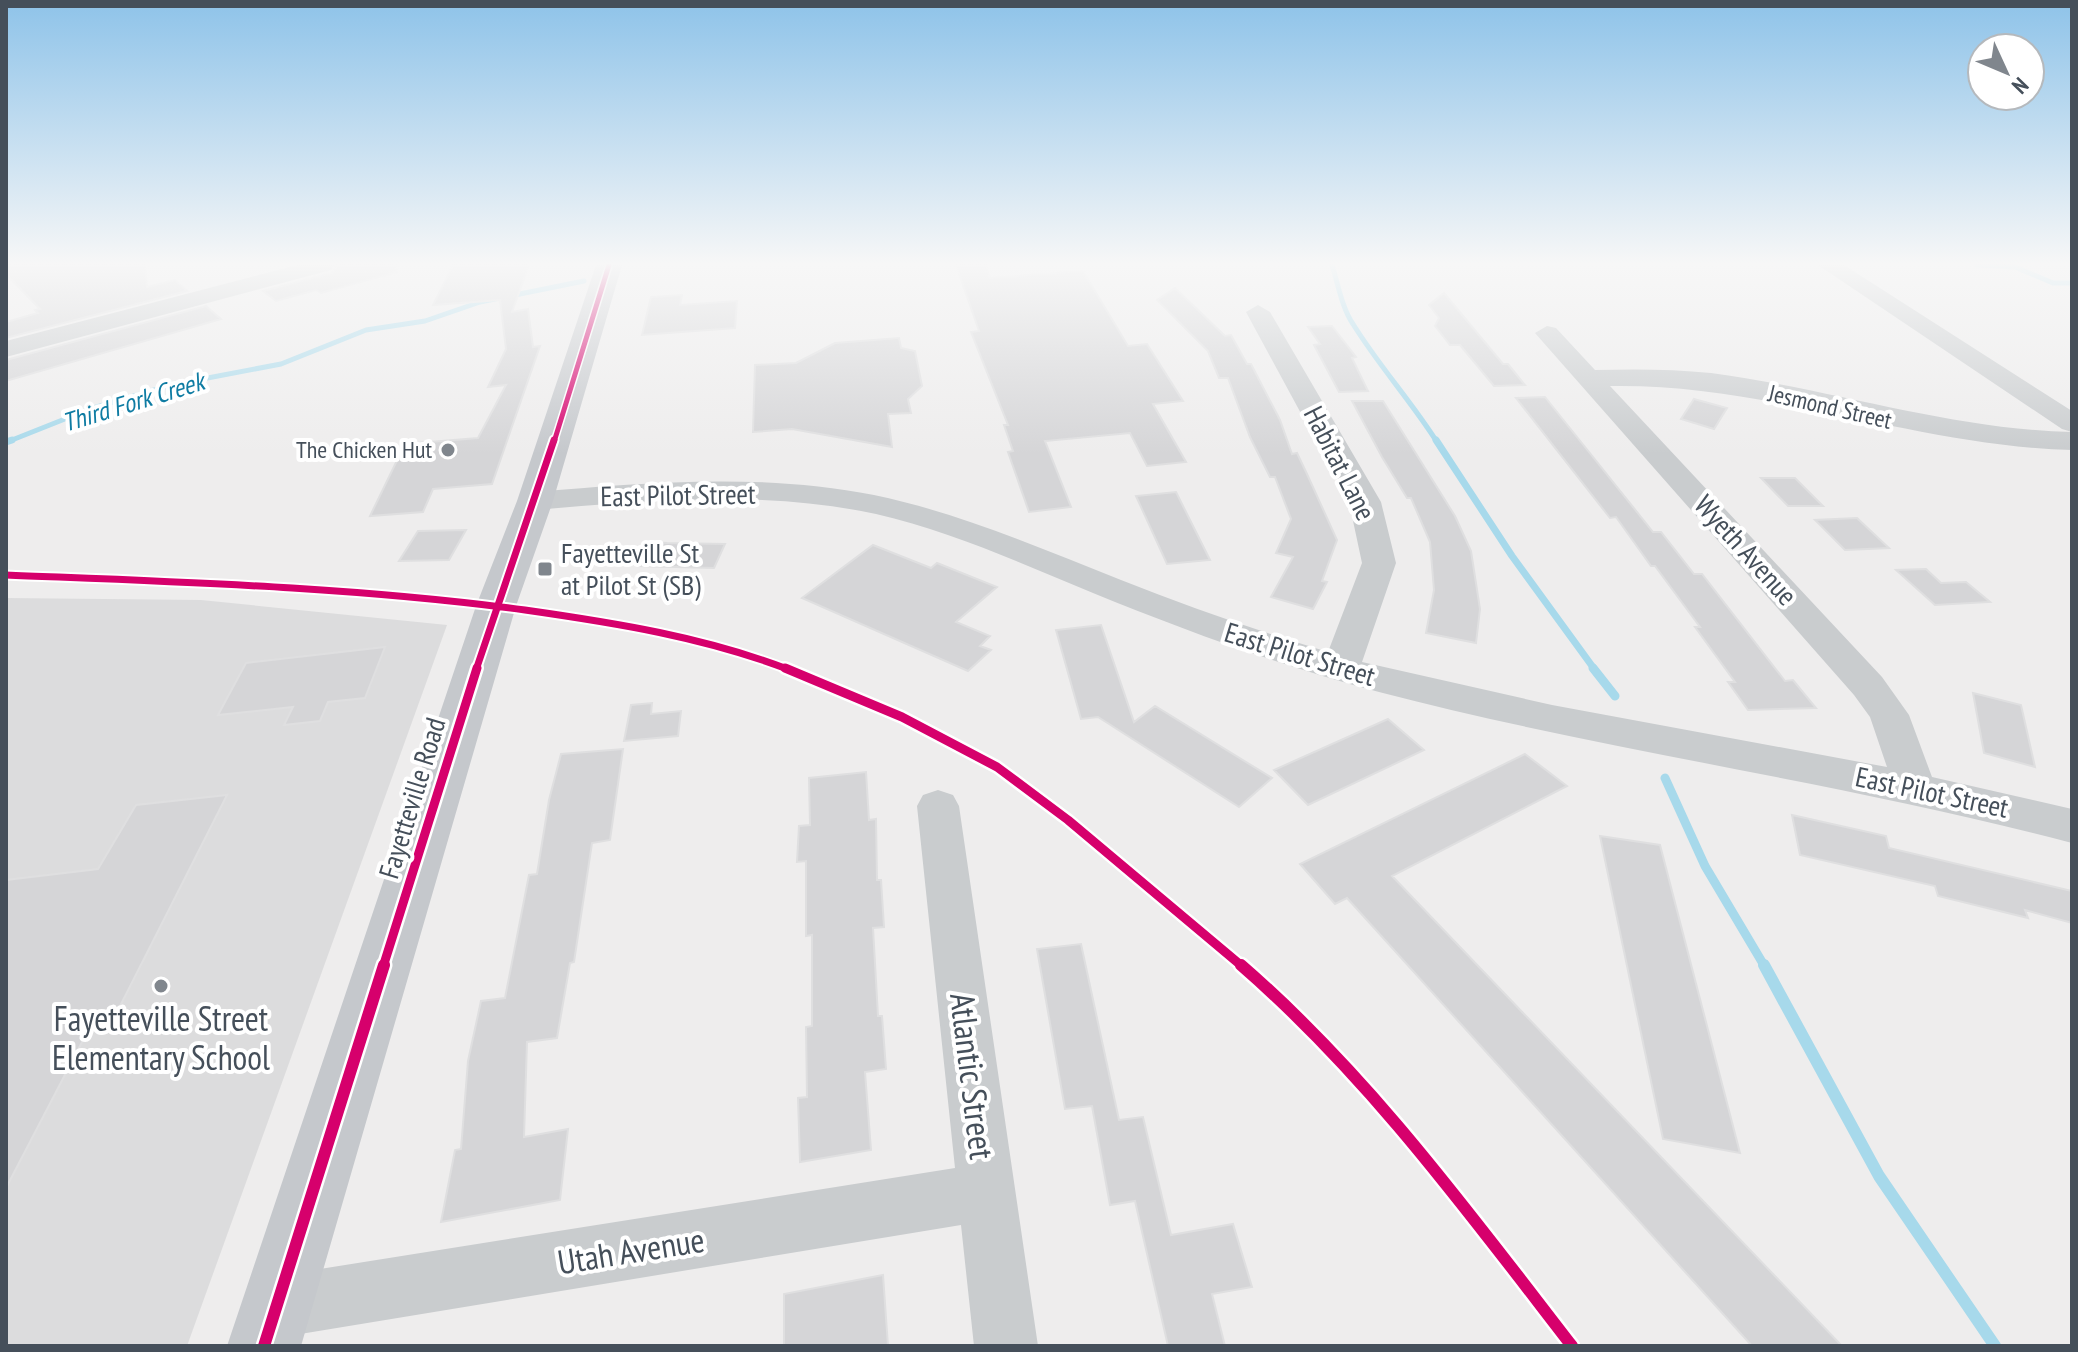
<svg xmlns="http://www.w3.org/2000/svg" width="2078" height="1352" font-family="'PT Sans Narrow',sans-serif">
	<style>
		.education { fill: #dcdcdd }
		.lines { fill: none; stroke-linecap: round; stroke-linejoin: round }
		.stream-far3 { stroke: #a7d9eb; stroke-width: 5 }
		.stream-far2 { stroke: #a7d9eb; stroke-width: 7 }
		.stream-far1 { stroke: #a7d9eb; stroke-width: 9 }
		.stream { stroke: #a7d9eb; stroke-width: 12 }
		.building { fill: #d5d5d7; stroke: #dfdfe0; stroke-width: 2 }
		.minor { fill: #c9ccce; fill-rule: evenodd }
		.major { fill: #c5c8cc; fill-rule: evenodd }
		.cycleway-far3-casing { stroke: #fff; stroke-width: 8 }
		.cycleway-far2-casing { stroke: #fff; stroke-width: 11 }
		.cycleway-far1-casing { stroke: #fff; stroke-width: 14 }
		.cycleway-casing { stroke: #fff; stroke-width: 17 }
		.cycleway-far3 { stroke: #d6006c; stroke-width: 5 }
		.cycleway-far2 { stroke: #d6006c; stroke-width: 7 }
		.cycleway-far1 { stroke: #d6006c; stroke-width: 9 }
		.cycleway { stroke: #d6006c; stroke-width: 12 }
		.poi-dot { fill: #80868d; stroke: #fff; stroke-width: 3 }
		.labels { text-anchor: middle; stroke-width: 8; stroke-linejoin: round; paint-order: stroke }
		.far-street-label { font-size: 24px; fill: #454f5a; stroke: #fff }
		.far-poi-label { font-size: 24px; fill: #454f5a; stroke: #fff; text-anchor: end }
		.far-water-label { font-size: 26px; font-style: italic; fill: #0f7ca3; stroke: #fff }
		.street-label { font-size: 28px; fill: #454f5a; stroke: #fff }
		.poi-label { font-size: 28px; fill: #454f5a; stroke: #fff; text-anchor: start }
		.near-poi-label { font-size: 34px; fill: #454f5a; stroke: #fff }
		.near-street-label { font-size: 34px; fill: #454f5a; stroke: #fff }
	</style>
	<rect width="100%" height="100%" fill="#eeeded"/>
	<!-- education -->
	<path class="education" d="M6,598l195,2 246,25 -260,721h-181z"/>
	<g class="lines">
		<!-- stream-far3 -->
		<path class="stream-far3" d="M1332,265c6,19 10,43 21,59 26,42 58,77 84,118
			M1977,265l38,2 38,16h19
			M7,442l83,-33 81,-24 110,-21 85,-34 59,-9 55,-19 104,-21"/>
		<!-- stream-far2 -->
		<path class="stream-far2" d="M1436,440l76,116 83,114
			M6,442l6,-2"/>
		<!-- stream-far1 -->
		<path class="stream-far1" d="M1593,668l22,28
			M1665,778l40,88 60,101"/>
		<!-- stream -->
		<path class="stream" d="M1764,965l115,211 116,170"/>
	</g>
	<!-- building -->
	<path class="building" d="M6,265h139l2,22 28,-7 12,11 -181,47v-16l32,-9 -3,-3 5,-1 -34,-35z
		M337,265h59l1,7 -76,21 -5,-3 -40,11 -13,-10 69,-18z
		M453,265h76l-17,47 16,-3 5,38 7,-1 -48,138 -59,5 -10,23 -53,4 35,-72 73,-6 28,-53 -18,2 18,-38 -6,-49 -67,5z
		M956,265h30l4,13 93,-7 45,75 19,-2 36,57 -30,3 33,58 -39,4 -17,-33 -85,8 26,66 -42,5 -21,-60 5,-1 -9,-26h4l-37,-93 8,-1z
		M1175,288l50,48 6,-1 16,29h4l29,56 12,34 5,-1 10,21 30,66 -15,41 5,1 -14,27 -42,-12 22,-40 -17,-4 15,-34 -16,-42h-5l-20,-40 -22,-59h-9l-11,-27 -51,-51z
		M1444,293l59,71h5l17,21 -31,1 -34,-41h-10l-15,-19 4,-8 -10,-13z
		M682,295l-2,10 57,-4 -2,27 -93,7 9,-38z
		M206,306l15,13 -215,62v-21z
		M1332,326l24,31 -4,1 16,33 -29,1 -25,-47 6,-1 -12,-17z
		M899,338l2,10 14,3 7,35 -14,13 3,14 -23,1 4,33 -100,-18 -39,3 2,-67 41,-2 39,-20z
		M1545,397l108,135h8l33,42h8l83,107 8,-1 23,28 -68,2 -20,-28h7l-40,-55h5l-45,-61h-4l-35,-49 -6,1 -94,-120z
		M1694,399l33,9 -13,21 -33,-10z
		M1352,401h31l72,115 16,35 9,58 -4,34 -50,-10 8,-43 -4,-48 -19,-44h-4l-25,-41z
		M1761,478h34l28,28h-35z
		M1176,492l34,68 -43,4 -31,-68z
		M1857,518l32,30 -44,2 -30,-30z
		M466,530l-17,30 -50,1 19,-30z
		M651,542l16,1 58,1 -11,24 -76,-2z
		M873,545l58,23 6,-5 60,24 -41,35 34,14 -10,10 11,4 -23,21 -166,-73z
		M1926,569l15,14 25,-1 24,20 -55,3 -39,-35z
		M1101,625l33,97 21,-16 117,72 -33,29 -141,-90 -17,2 -25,-89z
		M385,647l-20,51 -37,4 -8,19 -36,4 9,-18 -75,8 28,-52z
		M1973,693l48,12 14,62 -51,-14z
		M652,703l-1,11 30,-3 -3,25 -54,5 7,-36z
		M1388,719l36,31 -116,55 -34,-35z
		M623,749l-13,91 -18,3 -18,119 -4,1 -13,75 -30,4 -3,95 44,-8 -8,71 -119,22 14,-72 6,-1 7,-88 13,-60 24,-3 24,-123 8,-1 12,-74 12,-46z
		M1525,754l42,32 -175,90 450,470h-90l-405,-448 -12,6 -35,-40z
		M866,772l3,48 7,-1 1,61h4l3,47 -11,1 5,88h4l4,53 -21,3 6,78 -71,12 -2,-64 9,-1 -1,-70 6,-1v-91l-6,1v-75l-9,1 2,-36 11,-1 -1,-47z
		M227,795l-113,223 -21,3 -87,167v-308l92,-11 38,-64z
		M1792,815l94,21 3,12 183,43v32l-47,-13 3,8 -90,-22 -3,-10 -135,-31z
		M1600,836l60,9 80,308 -77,-14z
		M1081,944l38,176 24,-3 28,118 62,-11 19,63 -40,7 13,52h-57l-33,-145 -25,4 -18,-99 -27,3 -28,-160z
		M883,1275l5,71h-104v-52z"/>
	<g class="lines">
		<!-- minor -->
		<path class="minor" d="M297,265h37l-3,5 -325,87v-16z
			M1818,265h26l228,146v21l-10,-3z
			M1258,305l12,7 111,190 15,61 -34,99 190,43 335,62 -17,-50 -16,-22 -319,-362 12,-7 9,2 39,42c39,-1 78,-1 116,3 122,16 237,56 361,59v18c-157,-4 -305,-67 -462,-64l272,291 27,38 23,62 140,32v34c-229,-61 -464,-91 -693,-151 -97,-26 -193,-61 -286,-99 -71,-29 -142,-62 -217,-79 -112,-24 -227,-14 -341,-4l-11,-2 -5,-7 5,-7 11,-2c113,-10 227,-19 339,3 86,18 166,53 247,85 68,27 137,51 207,72l34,-89 -13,-61 -103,-190z
			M938,790l15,5 6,11 79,540h-64l-13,-121 -685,113 -22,-9 -9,-22 9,-22 22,-9 679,-108 -38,-362 6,-11z"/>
		<!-- major -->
		<path class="major" d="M596,265h26l-69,236 -37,105 -215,740h-74l249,-740 41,-105z"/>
		<defs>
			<path id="cycleway-far3" d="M554,442l55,-177"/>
			<path id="cycleway-far2" d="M6,575c173,7 347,12 519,35 91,13 179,27 265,60
				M476,670l78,-230"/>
			<path id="cycleway-far1" d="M785,668l117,49 95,50 71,53 175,147
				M383,967l94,-299"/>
			<path id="cycleway" d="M1241,965c128,111 228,248 331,381
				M264,1346l120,-381"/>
		</defs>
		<!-- cycleway-far3 casing -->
		<use href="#cycleway-far3" class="cycleway-far3-casing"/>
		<!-- cycleway-far2 casing -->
		<use href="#cycleway-far2" class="cycleway-far2-casing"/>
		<!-- cycleway-far1 casing -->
		<use href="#cycleway-far1" class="cycleway-far1-casing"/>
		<!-- cycleway casing -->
		<use href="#cycleway" class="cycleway-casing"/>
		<!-- cycleway-far3 -->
		<use href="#cycleway-far3" class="cycleway-far3"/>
		<!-- cycleway-far2 -->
		<use href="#cycleway-far2" class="cycleway-far2"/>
		<!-- cycleway-far1 -->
		<use href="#cycleway-far1" class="cycleway-far1"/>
		<!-- cycleway -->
		<use href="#cycleway" class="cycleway"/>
	</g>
	<!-- sky -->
	<linearGradient id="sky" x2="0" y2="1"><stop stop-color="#8ec3e9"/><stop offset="0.58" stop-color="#f7f7f7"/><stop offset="1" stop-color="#f7f7f7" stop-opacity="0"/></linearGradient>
	<rect width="2078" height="454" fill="url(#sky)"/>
	<!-- markers -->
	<g class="poi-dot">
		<circle cx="448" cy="450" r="8"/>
		<rect x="537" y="561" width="16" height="16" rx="4"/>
		<circle cx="161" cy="986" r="8"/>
	</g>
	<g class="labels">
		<!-- far-street labels -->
		<g class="far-street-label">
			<text transform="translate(1830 407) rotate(13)" y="8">Jesmond Street</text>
		</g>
		<!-- far-poi labels -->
		<g class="far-poi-label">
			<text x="432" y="458">The Chicken Hut</text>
		</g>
		<!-- far-water labels -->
		<g class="far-water-label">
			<text transform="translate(133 402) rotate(-17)" y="9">Third Fork Creek</text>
		</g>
		<!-- street labels -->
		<g class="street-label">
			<text transform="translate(1340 463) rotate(63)" y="10">Habitat Lane</text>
			<text transform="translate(678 495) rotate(-1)" y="10">East Pilot Street</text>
			<text transform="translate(1746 550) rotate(48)" y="10">Wyeth Avenue</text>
			<text transform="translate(1300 654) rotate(17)" y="10">East Pilot Street</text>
			<text transform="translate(1932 792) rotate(12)" y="10">East Pilot Street</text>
			<text transform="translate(412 798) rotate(-73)" y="10">Fayetteville Road</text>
		</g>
		<!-- poi labels -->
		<g class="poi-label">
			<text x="561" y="563">Fayetteville St<tspan x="561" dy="32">at Pilot St (SB)</tspan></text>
		</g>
		<!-- near-poi labels -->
		<g class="near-poi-label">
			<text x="161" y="1031">Fayetteville Street<tspan x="161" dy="39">Elementary School</tspan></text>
		</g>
		<!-- near-street labels -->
		<g class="near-street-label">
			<text transform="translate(972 1076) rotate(83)" y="12">Atlantic Street</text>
			<text transform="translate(631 1251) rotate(-9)" y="12">Utah Avenue</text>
		</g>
	</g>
	<!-- border -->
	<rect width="2078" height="1352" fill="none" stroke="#454f5a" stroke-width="16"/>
	<!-- north arrow -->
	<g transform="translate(2006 72) rotate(134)"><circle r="38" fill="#ffffff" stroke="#b5b9bd" stroke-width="2"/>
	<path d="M0-6L14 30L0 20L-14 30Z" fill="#80868d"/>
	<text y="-12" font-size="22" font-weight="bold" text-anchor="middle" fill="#454f5a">N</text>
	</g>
</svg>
